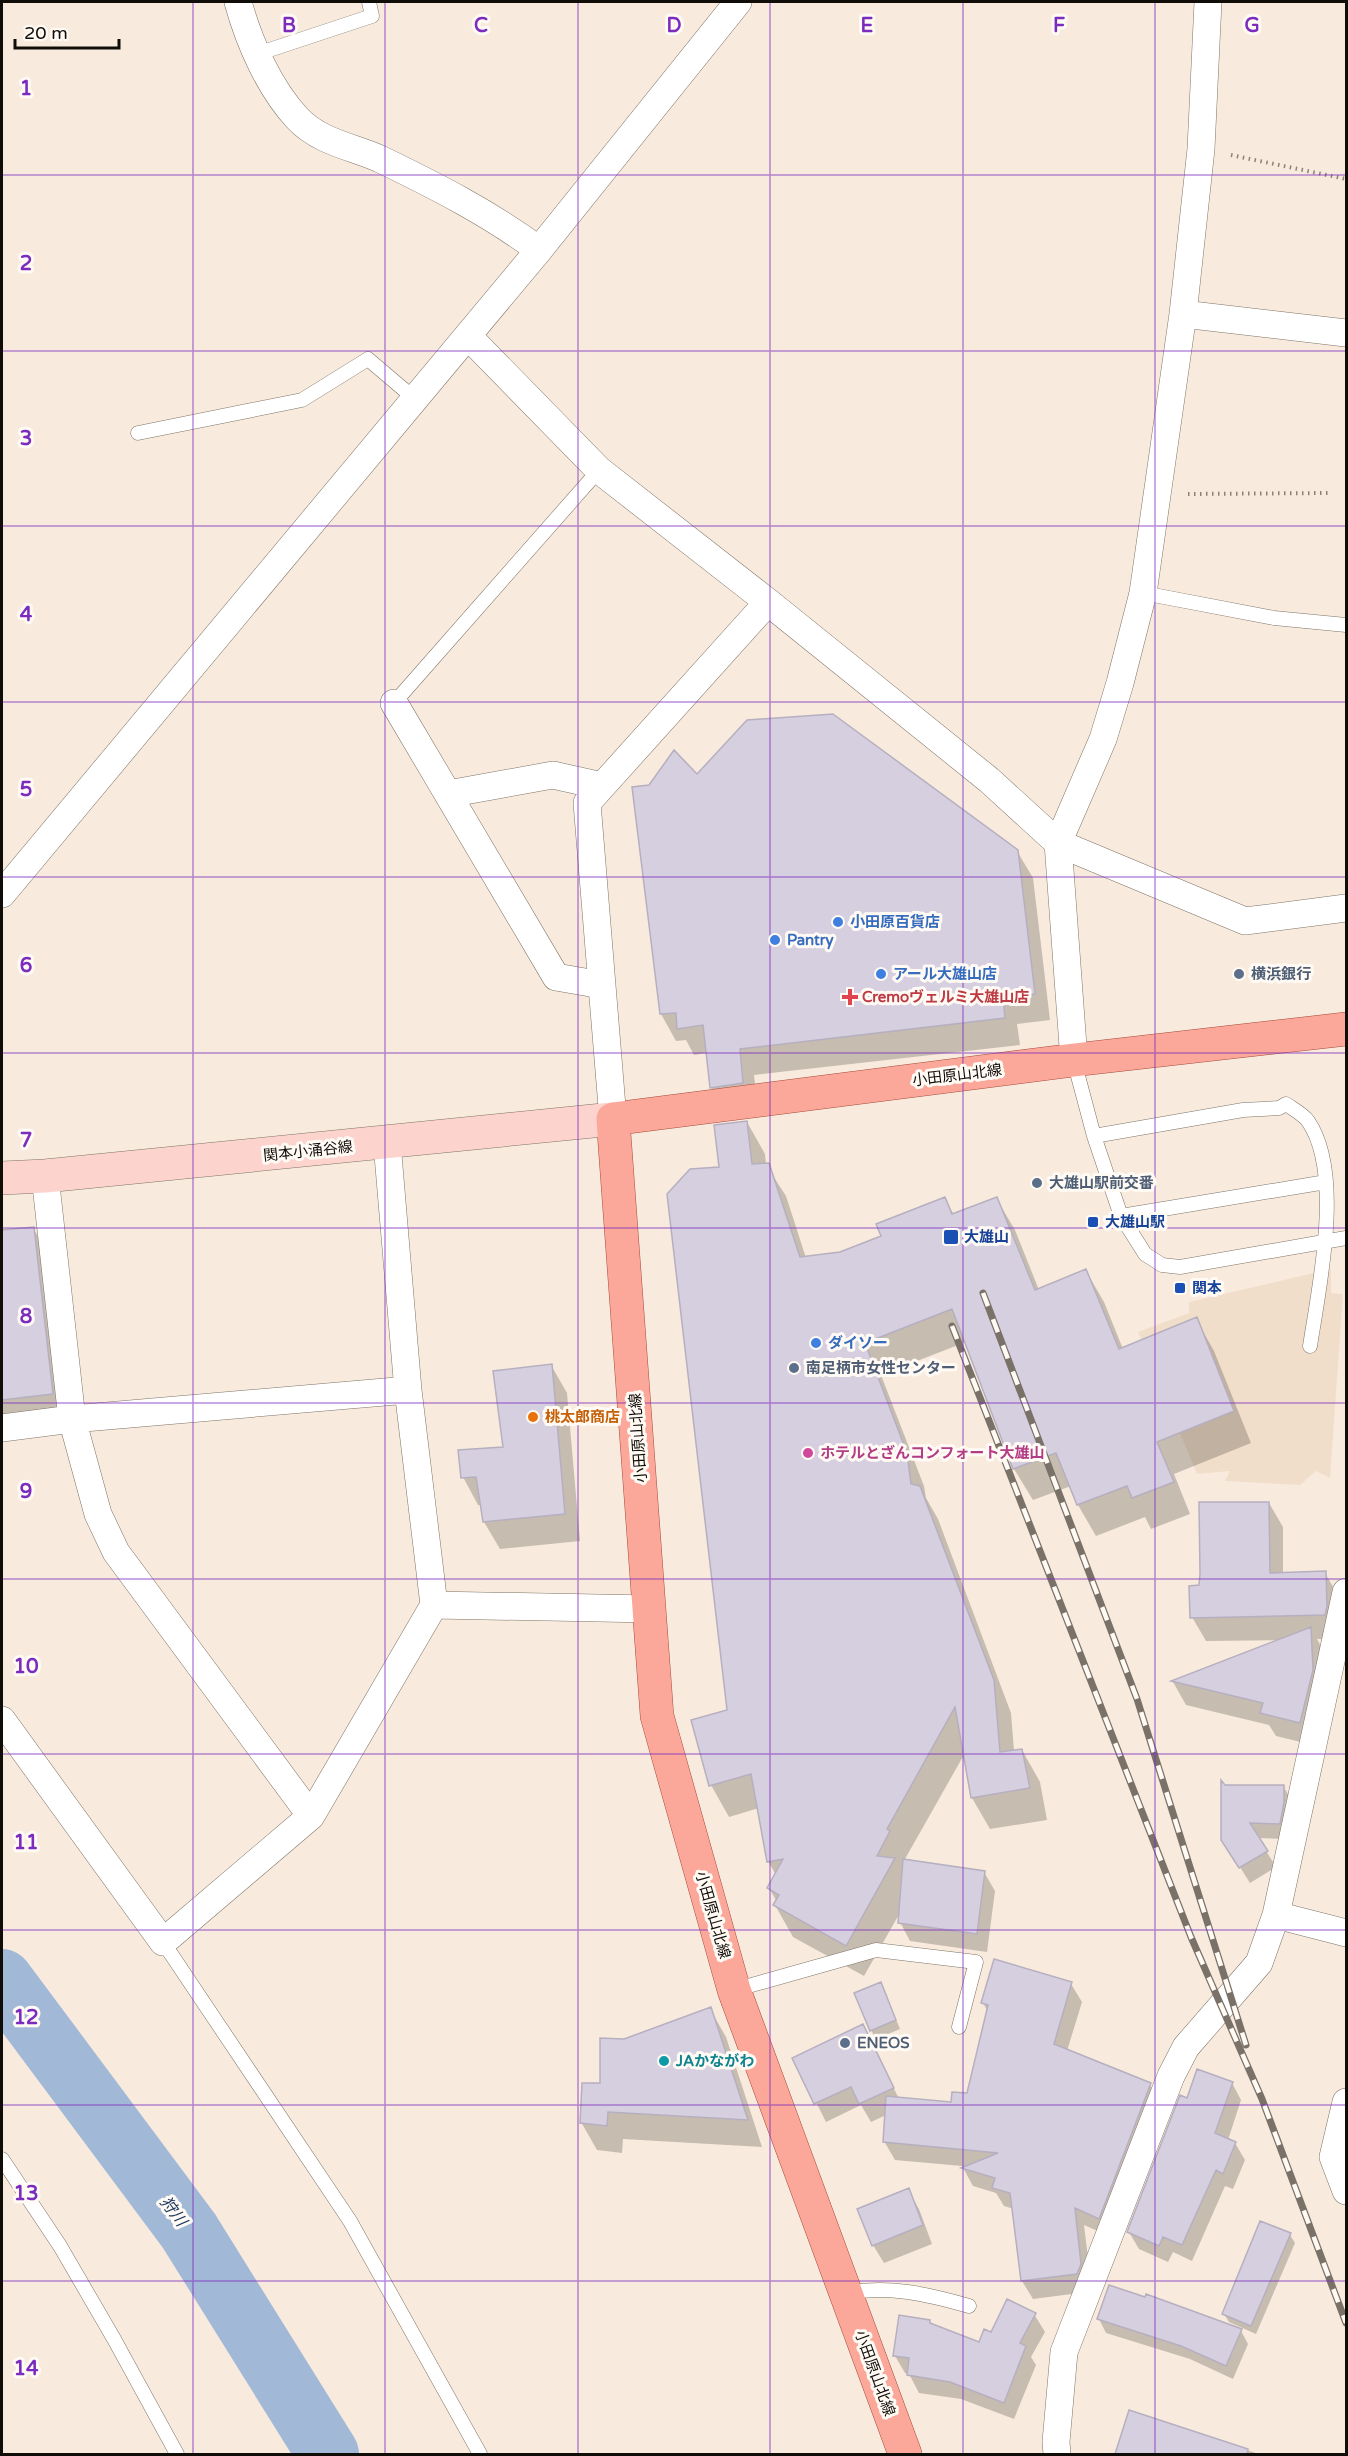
<svg xmlns="http://www.w3.org/2000/svg" width="1348" height="2456" font-family="'Varela Round','Noto Sans JP',sans-serif">
	<style>
		.built { fill: #f1deca }
		.shadow { fill: #0003 }
		.lines { fill: none; stroke-linecap: round; stroke-linejoin: round }
		.river { stroke: #a2b8d7; stroke-width: 62 }
		.building { fill: #d6cfe0; stroke: #b6afbf; stroke-width: 1.5 }
		.lane-casing { stroke: #7f7467; stroke-width: 15 }
		.street-casing { stroke: #7f7467; stroke-width: 28 }
		.secondary-casing { stroke: #7f7467; stroke-width: 34 }
		.primary-casing { stroke: #a74b3b; stroke-width: 34 }
		.path { stroke: #8b8279; stroke-width: 4; stroke-dasharray: 1.5 4.5; stroke-linecap: butt }
		.lane { stroke: #fff; stroke-width: 14 }
		.street { stroke: #fff; stroke-width: 27 }
		.secondary { stroke: #fdd3cd; stroke-width: 33 }
		.primary { stroke: #fba79a; stroke-width: 33 }
		.rail-casing { stroke: #7a7269; stroke-width: 7 }
		.rail { stroke: #fffaf4; stroke-width: 4.5; stroke-dasharray: 14; stroke-linecap: butt }
		.grid { fill: none; stroke: #7b2cbf; stroke-width: 1.5; stroke-opacity: 0.55 }
		.shop-dot { fill: #3f7fe0; stroke: #fffaf4; stroke-width: 2 }
		.service-dot { fill: #5c6f8a; stroke: #fffaf4; stroke-width: 2 }
		.health-dot { fill: #e0444e; stroke: #fffaf4; stroke-width: 2 }
		.transit-dot { fill: #1a4fb4; stroke: #fffaf4; stroke-width: 2 }
		.food-dot { fill: #e8710a; stroke: #fffaf4; stroke-width: 2 }
		.hotel-dot { fill: #d1479c; stroke: #fffaf4; stroke-width: 2 }
		.culture-dot { fill: #0f9aa8; stroke: #fffaf4; stroke-width: 2 }
		.labels { text-anchor: middle; stroke-width: 6; stroke-linejoin: round; paint-order: stroke }
		.shop-label { font-size: 15px; font-weight: bold; fill: #366cbe; stroke: #fffaf4; text-anchor: start }
		.service-label { font-size: 15px; font-weight: bold; fill: #4e5e75; stroke: #fffaf4; text-anchor: start }
		.health-label { font-size: 15px; font-weight: bold; fill: #be3a42; stroke: #fffaf4; text-anchor: start }
		.street-label { font-size: 15px; fill: #100c07; stroke: #fffaf4 }
		.transit-label { font-size: 15px; font-weight: bold; fill: #164399; stroke: #fffaf4; text-anchor: start }
		.food-label { font-size: 15px; font-weight: bold; fill: #c56008; stroke: #fffaf4; text-anchor: start }
		.hotel-label { font-size: 15px; font-weight: bold; fill: #b23c85; stroke: #fffaf4; text-anchor: start }
		.culture-label { font-size: 15px; font-weight: bold; fill: #0d838f; stroke: #fffaf4; text-anchor: start }
		.water-label { font-size: 16px; font-style: italic; fill: #17355e; stroke: #fffaf4 }
		.grid-label { font-size: 20px; text-anchor: middle; font-weight: bold; fill: #7b2cbf; stroke: #fffaf4; stroke-width: 6; stroke-linejoin: round; paint-order: stroke }
	</style>
	<rect width="100%" height="100%" fill="#f8ebdd"/>
	<!-- built -->
	<path class="built" d="M1331,1269v24l12,1 -13,184 -14,-7 -16,14 -75,-4 5,-10 -33,3 -59,-142 51,-19v-11z"/>
	<!-- shadow -->
	<path class="shadow" d="M697,776l320,75 16,27 17,142 -33,4 3,21 -266,30 4,35 -31,4 -16,-27 -4,-34 -13,2 -8,-15 -10,1 -15,-27z
		M747,1122l18,32 1,11 20,31 20,62 35,-4 42,-17 62,-38 9,16 42,-17 19,32 24,60 47,-19 18,31 19,47 73,-30 18,32 37,92 -77,31 16,40 -39,15 -6,-12 -49,19 -18,-31 -7,-19 -38,14 -19,-31 -48,-127 -85,33 43,111 2,12 12,21 73,194 3,38 8,-1 18,32 7,38 -57,9 -18,-31 -7,-45 -60,106 1,2 78,11 11,19 -8,61 -77,-11 -10,-19 1,-11 -37,65 -71,-39 -18,-32 2,-3 -8,-14 7,-13 -8,-14 -9,-53 -30,9 -18,-32 17,-74 -8,-542z
		M33,1228l21,36 18,166 -70,8v-207z
		M551,1365l16,28 13,148 -80,8 -16,-27 -3,-17h-3l-15,-28 41,-29z
		M1269,1503l14,24v47l42,-1 14,24 -1,42h-21l7,13 -11,93 -37,-9 -7,-11 -83,-20 -13,-23 109,-42 -76,1 -14,-24 8,-30z
		M1224,1786h59l10,16 -5,37 -30,-1 18,29 -26,16 -17,-27z
		M881,1984l19,45 -24,10 -5,-9z
		M1071,1984l11,18 -15,49 83,34 11,18 -52,133 -25,-11 7,58 -4,9 -54,7 -11,-18 -8,-72 -10,-3 -8,-13 -23,-7 -11,-20 -67,-6 -11,-19 2,-26 -15,7 -10,-17 -35,17 -32,-64 69,-33 36,74 54,5 15,-9 20,-83 -5,-9z
		M710,2009l16,28 36,110 -139,-8 -1,14 -25,-3 -16,-28 43,-81z
		M1232,2083l9,17 -13,40 7,3 10,17 -12,29 -8,-3 -33,75 -19,-9 -5,10 -29,-13 -10,-17 58,-132z
		M908,2190l11,19 13,35 -48,19 -11,-18z
		M1290,2235l5,8 -39,91 -27,-12 -5,-8z
		M1034,2314l11,18 -14,25 5,8 -22,54 -53,-20 -42,-6 -10,-19 -4,-1 -10,-17 34,-35 3,4 48,19 12,-10z
		M1099,2319l141,10 8,15 -15,35 -43,-20 -84,-26z
		M1130,2412l129,42h-143z"/>
	<g class="lines">
		<!-- river -->
		<path class="river" d="M2,1980l187,251 139,223"/>
	</g>
	<!-- building -->
	<path class="building" d="M833,714l185,136 17,144 -32,4 2,20 -265,31 3,34 -33,5 -7,-63 -26,4 -1,-16 -16,1 -28,-227 17,-2 25,-35 23,24 50,-54z
		M747,1121l5,43 17,-1 31,94 40,-5 41,-16 -5,-12 69,-27 7,17 45,-17 38,93 51,-21 33,80 78,-32 37,94 -77,31 17,40 -42,16 -5,-12 -50,19 -21,-52 -43,16 -61,-160 -87,34 42,110 4,31 9,2 74,194 6,72 22,-3 8,39 -59,10 -16,-91 -68,122 3,2 -13,25 18,2 -49,88 -73,-41 6,-10 -12,-7 16,-29 -16,3 -16,-88 -42,12 -18,-66 36,-10 -60,-516 23,-25 29,-2 -5,-42z
		M34,1227l19,167 -51,6v-170z
		M552,1364l13,150 -82,8 -7,-45 -15,1 -3,-28 45,-3 -10,-76z
		M1199,1502h70l1,71 56,-2 1,35 -2,9 -135,3 -1,-32 10,-1 1,-11z
		M1311,1627l2,43 -13,53 -40,-10 3,-10 -92,-22z
		M1221,1780l4,5h59v17l-4,22 -30,-1 18,28 -29,17 -18,-28z
		M903,1859l82,12 -8,63 -79,-11z
		M994,1959l78,23 -18,62 97,39 -52,136 -24,-11 6,56 -4,10 -56,7 -11,-88 -18,-5 3,-10 -34,-10 37,-15 -115,-11 3,-46 65,6 1,-10 15,1 21,-88 -7,-2z
		M881,1982l15,38 -26,11 -16,-38z
		M711,2007l37,113 -140,-8 -1,14 -27,-3 2,-40h18v-45l24,1z
		M863,2024l31,64 -35,16 -8,-17 -37,17 -22,-46z
		M1197,2069l36,13 -18,51 21,9 -13,32 -7,-4 -34,75 -19,-8 -4,9 -32,-14 53,-137 7,3z
		M909,2188l14,37 -51,21 -15,-37z
		M1260,2221l31,12 -40,93 -29,-12z
		M1109,2285l36,12 1,-3 96,35 -16,37 -45,-20 -84,-27z
		M1007,2299l29,14 -16,30 6,3 -22,57 -54,-21 -43,-7 2,-17 -16,-2 6,-41 31,5v3l49,19 5,-13 7,3z
		M1129,2410l119,39 -1,5h-132z"/>
	<g class="lines">
		<defs>
			<path id="lane" d="M257,54l115,-38 -3,-14
				M138,433l164,-33 66,-41 47,40
				M1143,593l131,25 72,7
				M394,703l205,-233
				M1074,1061l20,75 27,80 24,38 17,11 18,2 166,-29
				M1094,1136l149,-26 36,-2 7,-4c7,5 17,10 22,17 36,52 11,166 2,225
				M1121,1216l205,-34
				M163,1942l187,279 130,233
				M734,1990l142,-40 100,12 -17,65
				M2,2159l58,87 54,93 63,115
				M846,2293c43,-8 81,1 123,13"/>
			<path id="street" d="M238,2c11,40 31,86 60,117 22,23 55,28 82,40 56,27 109,54 159,91
				M1183,314l163,19
				M468,336l131,134 169,132 221,178 69,63 187,78 101,-13
				M394,703l162,274 46,8
				M448,794l105,-19 49,11
				M2,894l537,-644 199,-248
				M1074,1060l-16,-217 45,-104 17,-56 23,-90 40,-279 18,-165 7,-147
				M613,1119l-26,-316 181,-201
				M45,1176l27,243 26,95 18,38 195,264
				M2,1428l70,-9 336,-29
				M434,1605l217,4
				M2,1720l161,222 148,-126 123,-211 -26,-215 -21,-247
				M1276,1915l70,18
				M1346,2102l-13,55 13,34
				M1057,2454l-1,-12 8,-90 107,-276 15,-29 73,-84 17,-48 70,-323"/>
			<path id="secondary" d="M2,1178l43,-2 568,-57"/>
			<path id="primary" d="M905,2454l-171,-464 -77,-274 -44,-597 461,-59 272,-31"/>
		</defs>
		<!-- lane casing -->
		<use href="#lane" class="lane-casing"/>
		<!-- street casing -->
		<use href="#street" class="street-casing"/>
		<!-- secondary casing -->
		<use href="#secondary" class="secondary-casing"/>
		<!-- primary casing -->
		<use href="#primary" class="primary-casing"/>
		<!-- path -->
		<path class="path" d="M1231,155l115,24
			M1188,494l140,-1"/>
		<!-- lane -->
		<use href="#lane" class="lane"/>
		<!-- street -->
		<use href="#street" class="street"/>
		<!-- secondary -->
		<use href="#secondary" class="secondary"/>
		<!-- primary -->
		<use href="#primary" class="primary"/>
		<defs>
			<path id="rail" d="M983,1293l154,406 109,346
				M952,1326l239,611 71,162 84,224"/>
		</defs>
		<!-- rail casing -->
		<use href="#rail" class="rail-casing"/>
		<!-- rail -->
		<use href="#rail" class="rail"/>
	</g>
	<!-- grid -->
	<path class="grid" d="M193,2v2452M385,2v2452M578,2v2452M770,2v2452M963,2v2452M1155,2v2452M2,175h1344M2,351h1344M2,526h1344M2,702h1344M2,877h1344M2,1053h1344M2,1228h1344M2,1403h1344M2,1579h1344M2,1754h1344M2,1930h1344M2,2105h1344M2,2281h1344"/>
	<!-- markers -->
	<g class="shop-dot">
		<circle cx="838" cy="922" r="6"/>
		<circle cx="775" cy="940" r="6"/>
		<circle cx="881" cy="974" r="6"/>
		<circle cx="816" cy="1343" r="6"/>
	</g>
	<g class="service-dot">
		<circle cx="1239" cy="974" r="6"/>
		<circle cx="1037" cy="1183" r="6"/>
		<circle cx="794" cy="1368" r="6"/>
		<circle cx="845" cy="2043" r="6"/>
	</g>
	<path class="health-dot" d="M847 988h6v6h6v6h-6v6h-6v-6h-6v-6h6z"/>
	<g class="transit-dot">
		<rect x="1087" y="1216" width="12" height="12" rx="3"/>
		<rect x="943" y="1229" width="16" height="16" rx="3"/>
		<rect x="1174" y="1282" width="12" height="12" rx="3"/>
	</g>
	<circle class="food-dot" cx="533" cy="1417" r="6"/>
	<circle class="hotel-dot" cx="808" cy="1453" r="6"/>
	<circle class="culture-dot" cx="664" cy="2061" r="6"/>
	<g class="labels">
		<!-- shop labels -->
		<g class="shop-label">
			<text x="850" y="927">小田原百貨店</text>
			<text x="787" y="945">Pantry</text>
			<text x="893" y="979">アール大雄山店</text>
			<text x="828" y="1348">ダイソー</text>
		</g>
		<!-- service labels -->
		<g class="service-label">
			<text x="1251" y="979">横浜銀行</text>
			<text x="1049" y="1188">大雄山駅前交番</text>
			<text x="806" y="1373">南足柄市女性センター</text>
			<text x="857" y="2048">ENEOS</text>
		</g>
		<!-- health labels -->
		<g class="health-label">
			<text x="862" y="1002">Cremoヴェルミ大雄山店</text>
		</g>
		<!-- street labels -->
		<g class="street-label">
			<text transform="translate(957 1075) rotate(-7)" y="5">小田原山北線</text>
			<text transform="translate(308 1151) rotate(-6)" y="5">関本小涌谷線</text>
			<text transform="translate(638 1438) rotate(-94)" y="5">小田原山北線</text>
			<text transform="translate(713 1915) rotate(74)" y="5">小田原山北線</text>
			<text transform="translate(875 2373) rotate(70)" y="5">小田原山北線</text>
		</g>
		<!-- transit labels -->
		<g class="transit-label">
			<text x="1105" y="1227">大雄山駅</text>
			<text x="964" y="1242">大雄山</text>
			<text x="1192" y="1293">関本</text>
		</g>
		<!-- food labels -->
		<g class="food-label">
			<text x="545" y="1422">桃太郎商店</text>
		</g>
		<!-- hotel labels -->
		<g class="hotel-label">
			<text x="820" y="1458">ホテルとざんコンフォート大雄山</text>
		</g>
		<!-- culture labels -->
		<g class="culture-label">
			<text x="676" y="2066">JAかながわ</text>
		</g>
		<!-- water labels -->
		<g class="water-label">
			<text transform="translate(174 2211) rotate(53)" y="6">狩川</text>
		</g>
	</g>
	<g class="grid-label">
		<text x="289" y="32">B</text>
		<text x="481" y="32">C</text>
		<text x="674" y="32">D</text>
		<text x="867" y="32">E</text>
		<text x="1059" y="32">F</text>
		<text x="1252" y="32">G</text>
		<text x="26" y="95">1</text>
		<text x="26" y="270">2</text>
		<text x="26" y="445">3</text>
		<text x="26" y="621">4</text>
		<text x="26" y="796">5</text>
		<text x="26" y="972">6</text>
		<text x="26" y="1147">7</text>
		<text x="26" y="1323">8</text>
		<text x="26" y="1498">9</text>
		<text x="26" y="1673">10</text>
		<text x="26" y="1849">11</text>
		<text x="26" y="2024">12</text>
		<text x="26" y="2200">13</text>
		<text x="26" y="2375">14</text>
	</g>
	<!-- border -->
	<rect width="1348" height="2456" fill="none" stroke="#100c07" stroke-width="6"/>
	<!-- scale -->
	<path d="M15 39v9h104v-9" fill="none" stroke="#100c07" stroke-width="3"/>
	<text x="24" y="39" font-size="18" fill="#100c07" stroke="#fffaf4" stroke-width="4.5" paint-order="stroke">20 m</text>
</svg>
